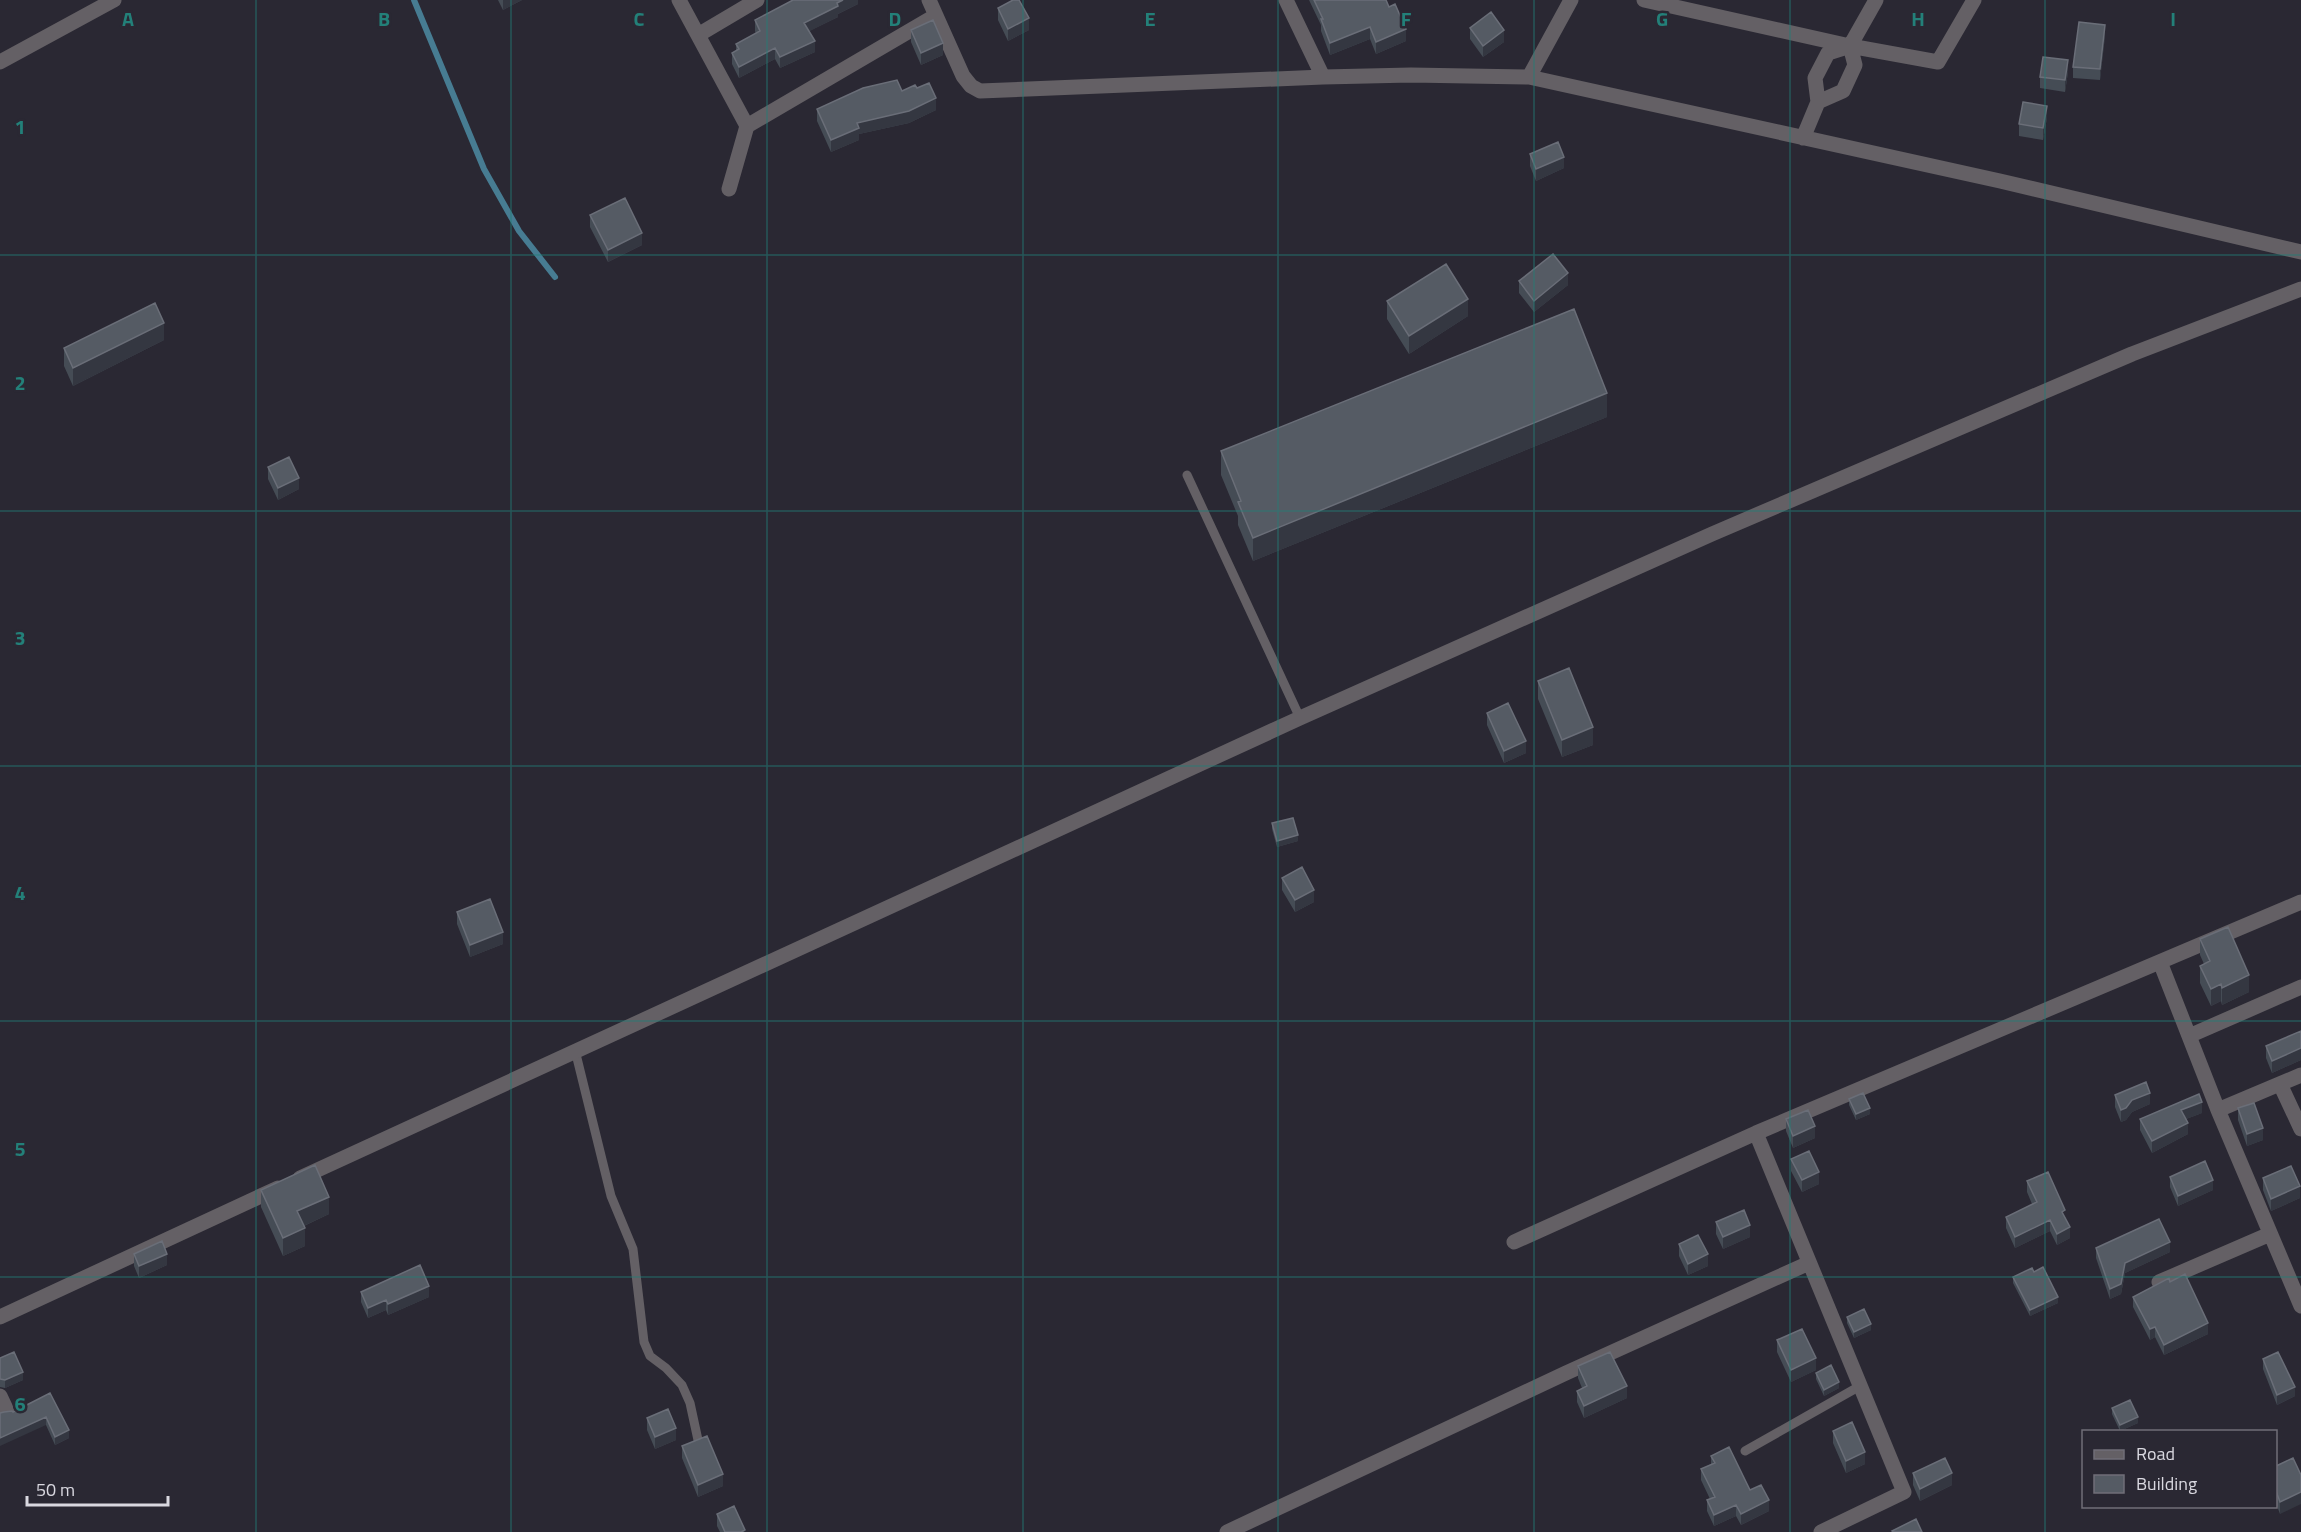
<svg xmlns="http://www.w3.org/2000/svg" width="2301" height="1532" font-family="'Titillium Web',sans-serif">
	<style>
		.lines { fill: none; stroke-linecap: round; stroke-linejoin: round }
		.stream { stroke: #477c92; stroke-width: 6 }
		.service { stroke: #646065; stroke-width: 9 }
		.minor { stroke: #646065; stroke-width: 15 }
		.wall { fill: #454c55 }
		.shaded-wall { fill: #343741 }
		.building { fill: #555b64; stroke: #6a6e78; stroke-width: 1.5 }
		.grid { fill: none; stroke: #238079; stroke-width: 1.5; stroke-opacity: 0.55 }
		.grid-label { font-size: 20px; text-anchor: middle; font-weight: bold; fill: #238079; stroke: #2a2833; stroke-width: 5; stroke-linejoin: round; paint-order: stroke }
	</style>
	<rect width="100%" height="100%" fill="#2a2833"/>
	<g class="lines">
		<!-- stream -->
		<path class="stream" d="M414,0l70,169 35,62 36,46"/>
		<!-- service -->
		<path class="service" d="M1187,475l113,243
			M575,1050l36,146 22,53 11,93 6,14 16,12 16,17 8,18 8,37
			M1745,1451l115,-65"/>
		<!-- minor -->
		<path class="minor" d="M679,0l68,126 -18,63
			M929,0l34,76 8,10 9,5 343,-14 88,-2 118,2 471,104 301,71
			M1286,0l37,77
			M1644,0l206,46 88,16 36,-62
			M698,35l59,-35
			M0,62l114,-62
			M1529,77l42,-77
			M1818,102l25,-11 12,-26 -5,-19
			M747,126l188,-110
			M1803,138l15,-36 -3,-24 13,-25 22,-7 26,-46
			M2160,962l58,148 83,196
			M2189,1036l112,-49
			M2280,1084l21,45
			M2218,1110l83,-35
			M1756,1133l148,359 -83,40
			M300,1178l1000,-460 412,-184 420,-180 169,-65
			M1514,1242l242,-109 545,-231
			M2159,1282l111,-48
			M0,1317l278,-129
			M0,1396l7,15
			M1227,1532l339,-159 243,-110"/>
	</g>
	<!-- wall -->
	<path class="wall" d="M498,0h24l-19,10z
		M858,0v4l-20,10v3l-29,14 6,21 -35,16 -5,-9 -36,19 -7,-14v-11l4,-2v-7l20,-10 -1,-3v-11z
		M1309,0h77l20,41 -30,13 -6,-15 -40,16 -9,-24v-6z
		M998,8l31,22 -21,11 -10,-21z
		M1470,28l34,14 -21,15 -13,-18z
		M911,30l32,25 -22,10 -10,-23z
		M2105,36l-5,44 -27,-2v-11z
		M2068,72l-3,20 -25,-4v-11z
		M917,88l19,22 -27,13 -50,11v6l-28,12 -14,-31v-12z
		M2047,118l-4,22 -24,-4v-12z
		M1530,154l34,14 -28,13 -6,-15z
		M590,215l52,30 -34,17 -18,-35z
		M1519,281l49,4 -34,27 -15,-19z
		M1387,301l81,15 -59,38 -22,-35z
		M164,340l-91,46 -9,-20v-18z
		M1607,417l-354,144 -15,-36v-9l-17,-41v-24z
		M268,467l31,22 -21,11 -10,-21z
		M1538,681l55,64 -31,12 -24,-58z
		M1487,713l39,40 -22,10 -17,-38z
		M1272,823l26,18 -21,6 -5,-18z
		M1282,878l32,24 -19,10 -13,-22z
		M457,912l46,32 -33,13 -13,-33z
		M2200,939l49,53 -27,13 -1,-4 -10,5 -11,-23v-17l4,-2 -4,-9z
		M2301,1031v29l-29,13 -6,-15v-12z
		M2115,1095l35,9 -18,8 -6,8 -5,2 -6,-15z
		M1849,1099l21,15 -14,6 -7,-15z
		M2238,1108l25,32 -16,6 -9,-26z
		M2202,1113l-16,6 2,15 -36,19 -12,-23v-11z
		M1786,1119l29,19 -22,10 -7,-17z
		M1791,1159l28,25 -17,8 -11,-21z
		M2170,1177l43,13 -35,16 -8,-19z
		M2263,1178l37,20 -29,13 -8,-21z
		M2027,1181l38,36 5,21 -13,7 -7,-14 -35,17 -9,-20v-11l26,-13 -5,-12z
		M261,1190l68,24 -25,12 1,20 -22,10 -22,-49z
		M1716,1222l34,15 -27,12 -7,-15z
		M1679,1244l29,22 -20,9 -9,-19z
		M2096,1248l74,4 -45,21 -4,21 -11,5 -14,-41z
		M134,1254l33,11 -28,13 -5,-12z
		M2034,1272l24,31 -28,13 -17,-33v-6z
		M2170,1282l38,52 -44,21 -9,-18 -5,3 -17,-33v-10z
		M361,1292l68,5 -41,18 -2,-5 -18,8 -7,-16z
		M1847,1317l24,13 -17,8 -7,-15z
		M1777,1340l39,30 -25,12 -14,-30z
		M0,1358l23,22 -18,8 -5,-1z
		M2263,1359l32,37 -18,9 -14,-36z
		M1578,1366l49,32 -43,20 -7,-16v-11l5,-3 -4,-10z
		M1816,1373l23,15 -15,8 -8,-17z
		M50,1393l19,45 -14,7 -9,-20 -33,-13z
		M2112,1408l26,15 -18,8 -8,-17z
		M647,1418l29,22 -21,9 -8,-19z
		M1833,1431l32,33 -19,9 -13,-30z
		M682,1446l41,40 -25,11 -16,-39z
		M1711,1456l39,34 19,21 -28,14 -5,-9 -22,10 -7,-15v-11l3,-1 -9,-19v-11l10,-5z
		M2276,1466l25,9 -21,39 -4,-11z
		M1913,1473l39,12 -32,16 -7,-16z
		M717,1514l28,18h-25l-3,-6z"/>
	<!-- shaded-wall -->
	<path class="shaded-wall" d="M503,0h19l-19,10z
		M843,0h15v4l-20,10v3l-34,17v-11z
		M1029,18v12l-21,11v-12z
		M2105,25v11l-5,44v-11z
		M1370,27v12l-40,16v-12z
		M1406,29v12l-30,13v-12z
		M1504,30v12l-21,15v-11z
		M815,41v11l-35,16v-11z
		M943,43v12l-22,10v-12z
		M775,48v11l-36,19v-11z
		M2068,60v12l-3,20v-12z
		M936,98v12l-27,13 -50,11v6l-28,12v-12l26,-17z
		M2047,106v12l-4,22v-12z
		M1564,157v11l-28,13v-12z
		M642,233v12l-34,17v-12z
		M1568,273v12l-34,27v-11z
		M1468,299v17l-59,38v-18z
		M164,323v17l-91,46v-18z
		M1607,393v24l-354,144v-23z
		M299,478v11l-21,11v-12z
		M1593,727v18l-31,12v-17z
		M1526,741v12l-22,10v-12z
		M1298,835v6l-21,6v-6z
		M1314,890v12l-19,10v-12z
		M503,932v12l-33,13v-12z
		M2249,975v17l-27,13v-17z
		M2221,984v17l-10,5v-17z
		M2301,1048v12l-29,13v-12z
		M2150,1093v11l-18,8 -6,8 -5,2v-12l11,-10z
		M2202,1102v11l-21,8v-11z
		M1870,1108v6l-14,6v-6z
		M2188,1123v11l-36,19v-12z
		M1815,1126v12l-22,10v-12z
		M2263,1128v12l-16,6v-12z
		M1819,1172v12l-17,8v-12z
		M2213,1180v10l-35,16v-10z
		M2300,1186v12l-29,13v-12z
		M329,1197v17l-32,15v-18z
		M2050,1220v11l-35,17v-11z
		M1750,1225v12l-27,12v-12z
		M2070,1227v11l-13,7v-11z
		M305,1228v18l-22,10v-18z
		M2170,1242v10l-45,21 -4,21 -11,5v-10l15,-26z
		M167,1254v11l-28,13v-12z
		M1708,1254v12l-20,9v-11z
		M429,1286v11l-41,18v-11z
		M2058,1297v6l-28,13v-6z
		M386,1300v10l-18,8v-10z
		M2208,1323v11l-44,21v-10z
		M1871,1324v6l-17,8v-6z
		M2155,1327v10l-5,3v-11z
		M1816,1358v12l-25,12v-12z
		M23,1372v8l-18,8v-8z
		M1839,1382v6l-15,8v-6z
		M1627,1386v12l-43,20v-12z
		M2295,1387v9l-18,9v-10z
		M46,1417v8l-46,21v-8z
		M2138,1417v6l-18,8v-6z
		M676,1428v12l-21,9v-12z
		M69,1430v8l-14,7v-8z
		M1865,1452v12l-19,9v-12z
		M1952,1473v12l-32,16v-12z
		M723,1474v12l-25,11v-12z
		M2301,1492v12l-21,10v-12z
		M1769,1500v11l-28,14v-11z
		M1736,1505v11l-22,10v-11z"/>
	<!-- building -->
	<path class="building" d="M793,0h50l-6,3 1,3 -34,17 11,18 -35,16 -5,-9 -36,19 -7,-14 7,-4 -3,-5 24,-13 -5,-11z
		M1013,0h6l10,18 -21,11 -10,-21z
		M1314,0h72l3,7 6,-3 11,25 -30,13 -6,-15 -40,16 -9,-24h2z
		M1491,12l13,18 -21,16 -13,-18z
		M933,20l10,23 -22,10 -10,-23z
		M2079,22l26,3 -5,44 -27,-2z
		M2043,57l25,3 -3,20 -25,-3z
		M897,80l5,11 13,-6 2,3 12,-5 7,15 -27,13 -52,12 2,5 -28,12 -14,-31 46,-21z
		M2023,102l24,4 -4,22 -24,-4z
		M1558,142l6,15 -28,12 -6,-15z
		M625,198l17,35 -34,17 -18,-35z
		M1553,254l15,19 -34,28 -15,-20z
		M1446,264l22,35 -59,37 -22,-35z
		M155,303l9,20 -91,45 -9,-20z
		M1574,309l33,84 -354,145 -15,-36 3,-1 -20,-50z
		M289,457l10,21 -21,10 -10,-21z
		M1569,668l24,59 -31,13 -24,-59z
		M1508,703l18,38 -22,10 -17,-38z
		M1293,818l5,17 -21,6 -5,-18z
		M1302,867l12,23 -19,10 -13,-22z
		M490,899l13,33 -33,13 -13,-33z
		M2228,927l21,48 -27,13 -1,-4 -10,5 -11,-23 10,-5 -10,-22z
		M2301,1031v17l-29,13 -6,-15z
		M2146,1082l4,11 -18,7 -6,8 -5,2 -6,-15z
		M1863,1093l7,15 -14,6 -7,-15z
		M2199,1094l3,8 -21,8 7,13 -36,18 -12,-22z
		M2254,1103l9,25 -16,6 -9,-26z
		M1808,1110l7,16 -22,10 -7,-17z
		M1809,1151l10,21 -17,8 -11,-21z
		M2205,1161l8,19 -35,16 -8,-19z
		M315,1165l14,32 -32,14 8,17 -22,10 -22,-48z
		M2291,1166l9,20 -29,13 -8,-21z
		M2048,1172l17,38 -3,2 8,15 -13,7 -7,-14 -35,17 -9,-20 31,-15 -10,-21z
		M1744,1210l6,15 -27,12 -7,-15z
		M2159,1219l11,23 -45,21 -4,21 -11,5 -14,-41z
		M1698,1235l10,19 -20,10 -9,-20z
		M162,1241l5,13 -28,12 -5,-12z
		M420,1265l9,21 -41,18 -2,-4 -18,8 -7,-16z
		M2043,1267l15,30 -28,13 -17,-33 19,-9 2,4z
		M2185,1274l23,49 -44,22 -9,-18 -5,2 -17,-32 36,-19 1,4z
		M1864,1309l7,15 -17,8 -7,-15z
		M1802,1329l14,29 -25,12 -14,-30z
		M14,1352l9,20 -18,8 -5,-1v-21z
		M1610,1352l17,34 -43,20 -7,-15 10,-5 -9,-20z
		M2278,1352l17,35 -18,8 -14,-36z
		M1831,1365l8,17 -15,8 -8,-17z
		M50,1393l19,37 -14,7 -9,-20 -46,21v-25l4,-1 8,-1 1,1z
		M2130,1400l8,17 -18,8 -8,-17z
		M668,1409l8,19 -21,9 -8,-19z
		M1852,1422l13,30 -19,9 -13,-30z
		M707,1436l16,38 -25,11 -16,-39z
		M1729,1447l21,43 11,-5 8,15 -28,14 -5,-9 -22,10 -7,-15 8,-3 -14,-28 14,-6 -4,-7z
		M1945,1458l7,15 -32,16 -7,-16z
		M2293,1458l8,17v17l-21,10 -4,-11v-25z
		M734,1506l11,24 -4,2h-16l-8,-18z
		M1916,1519l6,13h-29l-1,-1z"/>
	<!-- grid -->
	<path class="grid" d="M256,0v1532M511,0v1532M767,0v1532M1023,0v1532M1278,0v1532M1534,0v1532M1790,0v1532M2045,0v1532M0,255h2301M0,511h2301M0,766h2301M0,1021h2301M0,1277h2301"/>
	<g class="grid-label">
		<text x="128" y="26">A</text>
		<text x="384" y="26">B</text>
		<text x="639" y="26">C</text>
		<text x="895" y="26">D</text>
		<text x="1150" y="26">E</text>
		<text x="1406" y="26">F</text>
		<text x="1662" y="26">G</text>
		<text x="1918" y="26">H</text>
		<text x="2173" y="26">I</text>
		<text x="20" y="134">1</text>
		<text x="20" y="390">2</text>
		<text x="20" y="645">3</text>
		<text x="20" y="900">4</text>
		<text x="20" y="1156">5</text>
		<text x="20" y="1411">6</text>
	</g>
	<!-- legend -->
	<rect x="2082" y="1430" width="195" height="78" fill="#2a2833" stroke="#706e78" stroke-width="1.5"/>
	<rect x="2094" y="1450" width="30" height="9" fill="#646065" stroke="#706e78" stroke-width="1.5"/>
	<text x="2136" y="1460" font-size="18" fill="#d9d8e0">Road</text>
	<rect x="2094" y="1475" width="30" height="18" fill="#555b64" stroke="#706e78" stroke-width="1.5"/>
	<text x="2136" y="1490" font-size="18" fill="#d9d8e0">Building</text>
	<!-- scale -->
	<path d="M27 1496v9h141v-9" fill="none" stroke="#d9d8e0" stroke-width="3"/>
	<text x="36" y="1496" font-size="18" fill="#d9d8e0" stroke="#2a2833" stroke-width="4.5" paint-order="stroke">50 m</text>
</svg>
